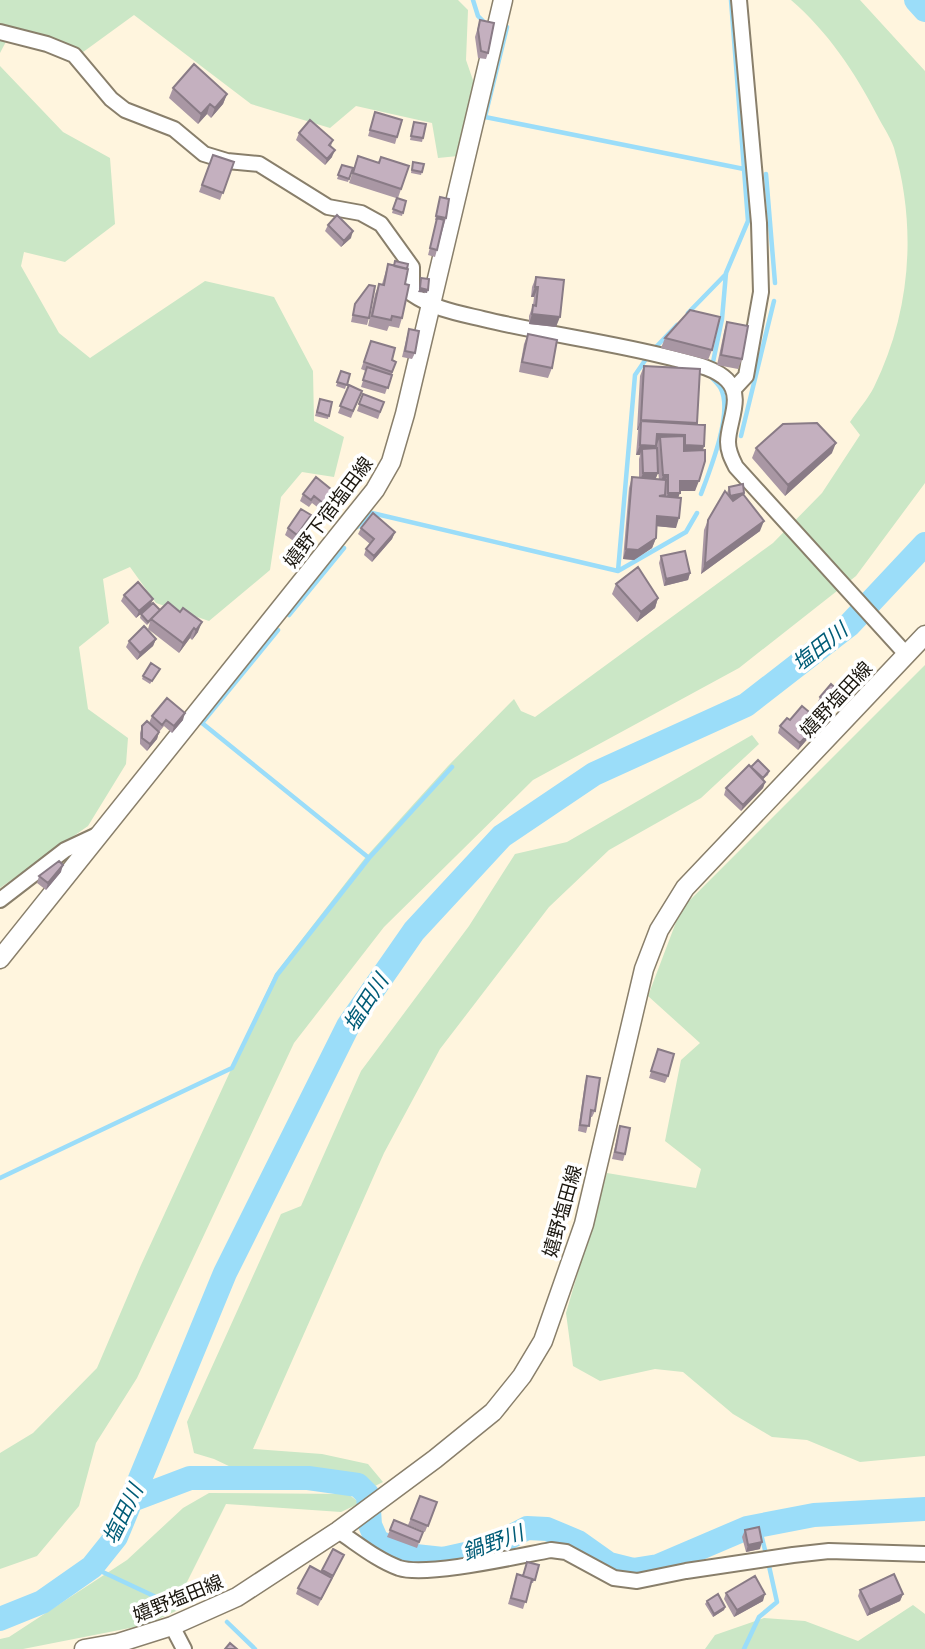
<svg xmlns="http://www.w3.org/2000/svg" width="925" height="1649" font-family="'Golos Text','Noto Sans JP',sans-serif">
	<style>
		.green { fill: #cbe7c6 }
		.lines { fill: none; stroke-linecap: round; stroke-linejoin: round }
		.stream { stroke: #9bddf9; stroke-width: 4.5 }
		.river { stroke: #9bddf9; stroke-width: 24 }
		.minor-casing { stroke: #897f6b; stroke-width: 18 }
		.major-casing { stroke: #897f6b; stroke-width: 21 }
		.minor { stroke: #fff; stroke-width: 14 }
		.major { stroke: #fff; stroke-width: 18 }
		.wall { fill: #a997a4; fill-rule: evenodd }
		.shaded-wall { fill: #897b86 }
		.building { fill: #c4b0bf; stroke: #897b86; stroke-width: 2 }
		.labels { text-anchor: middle; stroke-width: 7; stroke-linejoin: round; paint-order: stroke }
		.street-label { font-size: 19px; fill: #1a160e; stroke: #fff }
		.water-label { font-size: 21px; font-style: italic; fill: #005c77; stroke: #fff }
	</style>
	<rect width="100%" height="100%" fill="#fff5de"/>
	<!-- green -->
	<path class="green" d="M0,0h458l10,10 -2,50 10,29 -18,67 -20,2 -6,-35 -76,-17 -26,22 -79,-24 -117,-89 -55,40 -68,-23 -11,21z
		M791,0h69l65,71v412l-69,93 -117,92 -206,112 -149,147 -90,116 -157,335 -41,65 -17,63 -42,50 -37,13v-116l33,-20 64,-65 44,-103 134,-291 90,-116 83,-92 66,-67 7,12 14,6 238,-174 49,-50 38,-58 -10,-13c8,-12 18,-23 24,-35 37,-75 43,-160 20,-239 -4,-12 -12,-23 -17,-33 -22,-43 -49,-83 -86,-115z
		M0,66l63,66 47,26 5,66 -50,38 -41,-10 -3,14 38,67 31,25 115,-77 69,16 39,74 1,50 30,16 -10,40 -32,-5 -21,25 -11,73 -61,51 -53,-18 -26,-36 -27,12 6,44 -30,24 9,62 40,29 -2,26 -38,62 -88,62z
		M925,665v791l-65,6 -53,-22 -35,-3 -39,-23 -50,-42 -28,-3 -55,12 -27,-15 -7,-53 41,-140 89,15 5,-19 -36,-28 16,-81 19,-17 -52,-47 33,-87z
		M752,735l7,9 -58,54 -92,52 -60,57 -109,142 -56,104 -131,296 69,5 46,10 15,18 -12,6 -15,-13 -123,-7 -19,-9 -20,-6 -7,-31 94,-208 20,-8 60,-135 108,-145 46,-72 52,-12z
		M209,1493l139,1 12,9 -19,9 -115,-8 -40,80 28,10 -69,31 -122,24h-23v-10l9,-2 118,-77 56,-52z
		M913,1605l12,9v35h-220l10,-14 49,-17 41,3 53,20z"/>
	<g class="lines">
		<!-- stream -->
		<path class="stream" d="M473,0l5,16 7,7
			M507,27l-22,90 259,52
			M766,174l9,109
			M688,313l38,-39
			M656,347l21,-22
			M713,362l9,-43 4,-46 22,-52 -17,-221
			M741,436l33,-135
			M701,494c9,-24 32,-81 20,-105 -2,-4 -7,-9 -11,-13
			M357,527l15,-14 246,58 17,-196 11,-16
			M618,571l68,-39 11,-19
			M289,615l55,-67
			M369,858l83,-91
			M0,1178l232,-110 45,-93 92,-117 -167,-135 76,-93
			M759,1526l6,24
			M92,1567l64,30
			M227,1622l28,27
			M744,1649l15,-32 18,-15 -8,-36"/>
		<!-- river -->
		<path class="river" d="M916,0l9,10
			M132,1500l58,-22h118l50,7 10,10 2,30 7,16 29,14 37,4 45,-10 39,-21 20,1 31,13 31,22 24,6 25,-4 89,-38 67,-13 111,-6
			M0,1619l42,-17 50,-35 24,-30 109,-264 123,-247 66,-95 88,-95 92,-62 152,-69 103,-80 76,-81"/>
		<defs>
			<path id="minor" d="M0,32l47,12 27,11 37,44 14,11 49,19 30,25 23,7 32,3 69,43 33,6 20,11 31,43v27c22,15 46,19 71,25 62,15 127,23 189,39 18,5 42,9 55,22 17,17 1,42 1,62 0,10 4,17 8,25l170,187
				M733,390l13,-14 15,-84 -2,-69 -20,-223
				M0,900l65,-50 32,-15
				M338,1531c20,13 39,29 61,37 28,9 119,-12 152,-18l15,2 48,26 23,3 49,-10 107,-16 36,-4 96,3
				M172,1626l12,23"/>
			<path id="major" d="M0,959l375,-469 16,-28 14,-48 98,-414
				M84,1649l34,-6 54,-17 65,-29 101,-66 97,-72 58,-47 29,-36 21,-35 41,-117 60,-255 15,-39 26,-42 240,-253"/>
		</defs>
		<!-- minor casing -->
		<use href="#minor" class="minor-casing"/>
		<!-- major casing -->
		<use href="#major" class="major-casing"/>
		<!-- minor -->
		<use href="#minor" class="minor"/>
		<!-- major -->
		<use href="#major" class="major"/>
	</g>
	<!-- wall -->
	<path class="wall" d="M480,20l8,33 -2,6 -8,-1 -3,-21z
		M173,88l54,6 -4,10 -12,14 -4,-4 -9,10 -29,-26z
		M375,112l22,25 -2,7 -27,-8z
		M414,122l9,16 -1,4 -12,-2z
		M299,133l34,7 -2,6 1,11 -7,8 -29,-25z
		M213,155l21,7 -14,38 -21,-8z
		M358,156l21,7 30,3 -11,32 8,3 -4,15 -10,-3 4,-15 -47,-15z
		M413,162l9,10 -1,3 -10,-2z
		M342,165l11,3 -5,14 -11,-3z
		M440,197l6,21 -11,39 -7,-2 9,-35h-2z
		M328,225l23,13 -10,9 -16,-16z
		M388,264l17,20 -3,34 -3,10 -10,-2 -2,5 -19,-5 7,-32 4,-10h3z
		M536,277l20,50 -27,-3v-8l4,-11 1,-8h-3l1,-10z
		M355,304l14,14 -2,7 -16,-3z
		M727,322l15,37 -4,10 -21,-4 7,-33z
		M409,329l6,24 -3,6 -10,-2 5,-21z
		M528,334l24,34 -4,10 -29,-6 5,-28z
		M665,338l47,12 -4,10 -47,-12z
		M371,341l21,19 4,2 -11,32 -24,-7 5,-16 -5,-2z
		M644,366l53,58 7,22 -9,45h-15l-2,7 -2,30 -19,-2 -1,12 -4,10 -18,12 -11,-1 6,-71 3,-11 7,1v-19l1,-4h-4l2,-25h-1l3,-54zM657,460l2,20 -4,-1 3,-6z
		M341,371l9,3 -5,15 -9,-3z
		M349,385l13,6 -11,27 -13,-5z
		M363,394l21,8 -6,17 -21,-8z
		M320,399l12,3 -4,17 -13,-3z
		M756,448l76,5 -47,43 -33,-38z
		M729,487l15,7 16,37 -59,43 3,-44 4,-10 19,-27z
		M332,490l-2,7 -10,12 -8,-6 -3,4 -9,-6 3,-7z
		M311,515l-3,7 -13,20 -10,-7 3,-7z
		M361,528l34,4 -3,7 -20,23 -8,-7 2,-6 4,-5 -12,-10z
		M661,556l29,17 -2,7 -24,6 -5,-23z
		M616,584l42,14 -3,10 -18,14 -25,-28z
		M124,595l29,4 -3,7 -14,12 -15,-17z
		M168,602l30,30 -6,8 -2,-2 -11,15 -31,-24 2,-7 -3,3 -7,-7 1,-4 19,-4z
		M156,639l-3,7 -16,14 -11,-13 3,-6z
		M160,669l-10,15 -8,-5 1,-3z
		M820,697l21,5 -11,13 -13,-11z
		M152,716l31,4 -11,13 -8,-7 -5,6 -10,-9z
		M790,720l27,8 -19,22 -20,-17 2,-7z
		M142,726l17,6 -2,7 -10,12 -7,-7v-11z
		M751,767l18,4 -1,4 -5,4 2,3 -2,6 -22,23 -17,-16 2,-7z
		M61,872l-15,18 -9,-7 2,-7z
		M658,1049l10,27 -3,7 -16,-5z
		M587,1076l8,35 -3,6h-2l-4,16 -8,-2 7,-49z
		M620,1126l5,28 -2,7 -11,-2z
		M420,1496l17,6 -12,30 -17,-7z
		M394,1520l29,12 -6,16 -30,-11z
		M745,1530l15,19 -14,3 -4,-15z
		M333,1549l8,12 -23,45 -22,-12 2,-6 23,-16z
		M539,1565l-6,18h-2l-8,26 -15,-5 7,-23z
		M860,1590l43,4 -3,7 -33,15 -9,-20z
		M726,1593l37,8 -29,16 -10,-18z
		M707,1601l18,6 -1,3 -11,7 -8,-13z"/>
	<!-- shaded-wall -->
	<path class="shaded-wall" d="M227,94l-4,10 -12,14 4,-10z
		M210,104l-3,10 -9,10 3,-10z
		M335,150l-3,7 -7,8 2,-6z
		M353,231l-2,7 -10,9 3,-6z
		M535,287h3l-4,10h-3z
		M420,288l8,2 -1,3 -9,-1z
		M532,314l28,3 -4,10 -27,-3z
		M641,420l56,3 -3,10 -53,-12 -3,9h-1z
		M657,434l28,1 -3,10 -22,-8 -3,7h-4z
		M836,443l-4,10 -47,43 3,-11z
		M640,445l16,1 -3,10 -11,-7 -2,6h-4z
		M685,445l19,1 -4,10 -19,-1z
		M643,473h15l-4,10h-15z
		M663,475h5l-4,10h-4z
		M680,481h19l-4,10h-19z
		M332,490l-2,7 -10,12 3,-6z
		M668,493h12l-4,10h-11z
		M744,493l-3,10 -14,3 3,-10z
		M311,515l-3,7 -13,20 2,-7z
		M657,516l22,2 -3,10 -22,-2z
		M764,521l-4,10 -59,43 4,-10z
		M395,532l-3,7 -20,23 2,-6z
		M656,538l-4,10 -18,12 -11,-1 3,-10z
		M690,573l-2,7 -24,6 2,-7z
		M658,598l-3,10 -18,14 4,-10z
		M153,599l-3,7 -14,12 3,-7z
		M202,622l-4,10 -6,8 4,-10z
		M194,628l-4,10 -11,15 4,-10z
		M156,639l-3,7 -16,14 3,-7z
		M843,695l-2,7 -11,13 2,-7z
		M185,713l-2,7 -11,13 2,-7z
		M820,721l-3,7 -19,22 2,-7z
		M159,732l-2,7 -10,12 3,-7z
		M765,782l-2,6 -22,23 2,-6z
		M63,865l-2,7 -15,18 2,-7z
		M762,1542l-2,7 -14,3 2,-7z
		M765,1594l-2,7 -29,16 3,-7z
		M903,1594l-3,7 -33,15 3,-6z
		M725,1607l-1,3 -11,7 1,-3z"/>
	<!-- building -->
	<path class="building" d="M480,20l14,3 -6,30 -7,-2 -3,-21z
		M194,64l33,30 -12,14 -5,-4 -9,10 -28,-26z
		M375,112l27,8 -5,17 -27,-7z
		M310,120l23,20 -4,5 6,5 -8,9 -28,-26z
		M414,122l12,2 -3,14 -12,-2z
		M213,155l21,7 -11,31 -21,-8z
		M358,156l21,7 2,-6 28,9 -8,23 -48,-16z
		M413,162l11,2 -2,8 -10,-2z
		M342,165l11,3 -4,11 -11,-4z
		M440,197l9,2 -3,19 -10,-2z
		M397,198l9,3 -3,12 -10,-4z
		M337,215l16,16 -9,10 -16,-16z
		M437,218l7,2 -7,30 -7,-2z
		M395,261l13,3 -1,5 -13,-3z
		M388,264l20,5 -3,15 4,1 -7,33 -10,-2 -1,4 -19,-4 7,-32 5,1z
		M536,277l28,3 -4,37 -28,-3 1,-9 3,1 2,-19h-3z
		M421,278l8,1 -1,11 -8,-2z
		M369,285l6,1 -6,32 -16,-3 2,-11z
		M690,310l30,7 -8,33 -47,-12z
		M727,322l21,4 -6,33 -21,-4z
		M409,329l10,2 -4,22 -10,-2z
		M528,334l29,6 -5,28 -30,-6z
		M371,341l24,7 -3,12 4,2 -4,10 -28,-10z
		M644,366l56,3 -3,54 -56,-3z
		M367,367l25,8 -4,13 -25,-8z
		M341,371l9,3 -3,11 -10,-3z
		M349,385l13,6 -9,20 -13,-5z
		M363,394l21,8 -4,10 -21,-8z
		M320,399l12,3 -3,14 -12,-4z
		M641,421l64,4 -1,21 -19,-1v-10l-28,-1 -1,12 -16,-1z
		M817,423l19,20 -48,42 -32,-37 27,-24z
		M684,436v15l21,-1v11l-6,20h-19v12h-12v-18h-5l-3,-38z
		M657,448l1,25h-15l-1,-24z
		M316,477l16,13 -9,13 -9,-7 -3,4 -8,-6z
		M632,477l34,3 -1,15 -6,1 22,2 -2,20 -22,-2 -1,22 -18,12 -12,-1z
		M743,484l1,9 -14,3 -1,-9z
		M725,491l8,10 10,-7 21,27 -59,43 3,-44z
		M301,509l10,6 -14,20 -9,-7z
		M373,513l22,19 -21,24 -8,-7 8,-10 -13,-11z
		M685,551l5,22 -24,6 -5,-23z
		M638,567l20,31 -17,14 -25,-28z
		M138,582l15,17 -14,12 -15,-16z
		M168,602l12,10 3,-4 19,14 -6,8 -2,-2 -11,15 -32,-24z
		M153,603l7,7 -12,12 -7,-8z
		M144,626l12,13 -16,14 -11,-12z
		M151,663l9,6 -8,12 -9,-5z
		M831,684l12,11 -11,13 -12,-11z
		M167,698l18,15 -11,13 -8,-6 -4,5 -10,-9z
		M802,706l18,15 -20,22 -20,-17 7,-8 3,2z
		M147,721l12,11 -9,12 -8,-6v-12z
		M758,760l11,11 -6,7 -12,-11z
		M749,765l16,17 -22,23 -17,-17z
		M59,861l4,4 -15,18 -9,-7z
		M658,1049l16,5 -6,22 -17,-5z
		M587,1076l13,2 -5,33 -4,-1 -2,16 -9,-1z
		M620,1126l10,2 -5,26 -10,-2z
		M420,1496l17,6 -9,24 -17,-7z
		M394,1520l29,12 -4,10 -29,-12z
		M759,1527l3,15 -14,3 -3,-15z
		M333,1549l11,6 -11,21 -11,-6z
		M527,1562l12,3 -4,15 -12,-4z
		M310,1566l22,12 -11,21 -23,-11z
		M517,1574l15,5 -6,23 -15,-4z
		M894,1574l9,20 -33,16 -10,-20z
		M755,1576l10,18 -28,16 -11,-17z
		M718,1594l7,13 -11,7 -7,-13z
		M230,1643l7,6h-12z"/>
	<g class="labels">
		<!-- street labels -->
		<g class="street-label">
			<text transform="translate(328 512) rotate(-53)" y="7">嬉野下宿塩田線</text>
			<text transform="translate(836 699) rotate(-47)" y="7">嬉野塩田線</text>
			<text transform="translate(562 1211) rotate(-74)" y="7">嬉野塩田線</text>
			<text transform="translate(178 1598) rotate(-22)" y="7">嬉野塩田線</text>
		</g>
		<!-- water labels -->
		<g class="water-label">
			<text transform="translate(820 647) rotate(-38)" y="7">塩田川</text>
			<text transform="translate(366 1003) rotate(-57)" y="7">塩田川</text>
			<text transform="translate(123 1514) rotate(-64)" y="7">塩田川</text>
			<text transform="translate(493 1543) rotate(-20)" y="7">鍋野川</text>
		</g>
	</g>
</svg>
